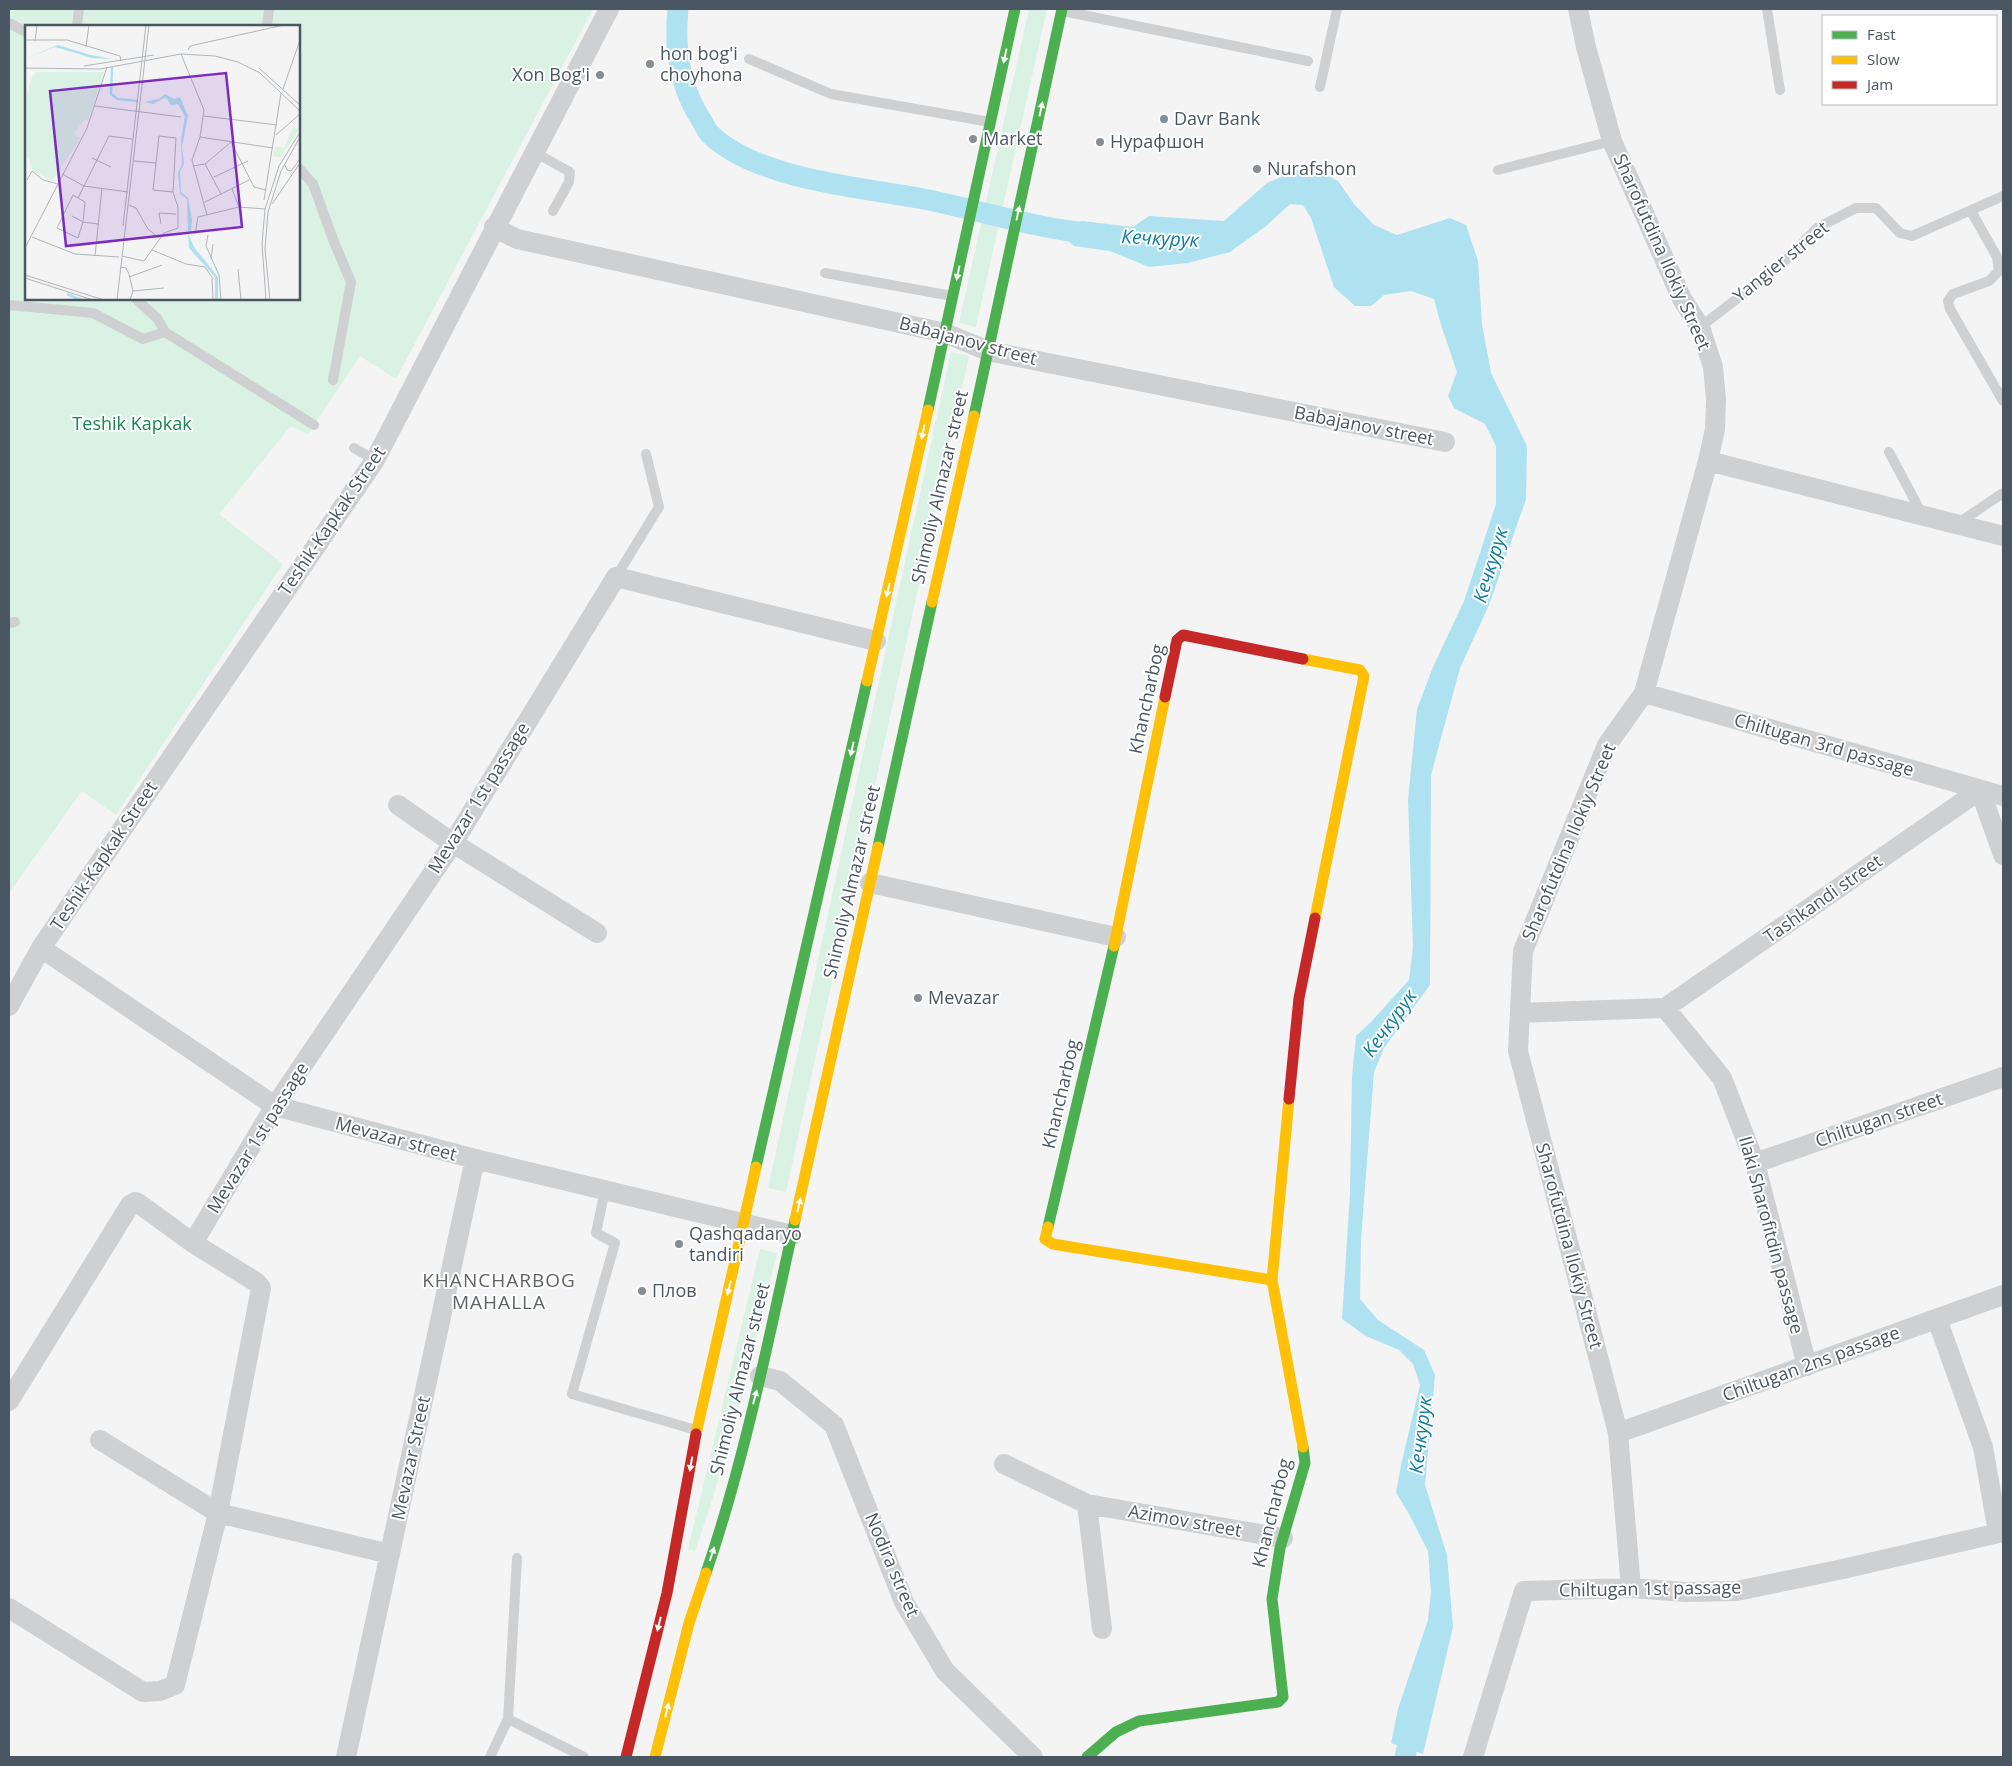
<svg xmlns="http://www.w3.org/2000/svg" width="2012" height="1766" font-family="'Open Sans',sans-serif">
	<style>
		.green { fill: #d9f2e3; fill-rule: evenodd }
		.water { fill: #aee2f0 }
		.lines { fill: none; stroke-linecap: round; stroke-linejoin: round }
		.canal { stroke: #aee2f0; stroke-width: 21 }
		.lane { stroke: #ced0d2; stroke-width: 10 }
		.street { stroke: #ced0d2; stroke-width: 20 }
		.fast { stroke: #4caf50; stroke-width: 11 }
		.slow { stroke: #ffc107; stroke-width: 11 }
		.jam { stroke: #c62828; stroke-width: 11 }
		.oneway { fill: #f6fbf6 }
		.poi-dot { fill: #868d94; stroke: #fff; stroke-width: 2 }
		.labels { text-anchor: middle; stroke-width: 4; stroke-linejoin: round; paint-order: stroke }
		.poi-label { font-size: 18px; fill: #4a5661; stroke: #fff; text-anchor: start }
		.street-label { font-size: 18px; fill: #4a5661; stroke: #fff }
		.park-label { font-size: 18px; fill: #17864f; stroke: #fff }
		.water-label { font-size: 19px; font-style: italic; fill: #0c7c9b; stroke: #fff }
		.neighbourhood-label { font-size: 19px; letter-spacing: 1px; fill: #5f6368; stroke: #fff }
		.inset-river { fill: none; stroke: #aee2f0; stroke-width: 2.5 }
		.inset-road { fill: none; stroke: #b0b5b9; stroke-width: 1 }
		.view { fill: #7b2cbf; fill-opacity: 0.15; stroke: #7b2cbf; stroke-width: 2.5 }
		.inset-edge { fill: none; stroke: #4a5661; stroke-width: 2.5 }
	</style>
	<rect width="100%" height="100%" fill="#f4f4f4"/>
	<!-- green -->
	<path class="green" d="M9,9h584l-197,370 -36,-23 -52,78 -17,-8 -72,88 64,50 -167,251 -34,-24 -73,102zM26,26h273v273h-273z
		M1029,9h18l-71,318 -17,-4z
		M951,352l18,4 -183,836 -18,-4z
		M760,1249l17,4c-26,100 -47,201 -82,298l-7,-2z"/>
	<!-- water -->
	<path class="water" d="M1297,170l21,1 20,10 16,23 20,21 23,10 53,-17 16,7 12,36 4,63 9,49 36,73 -1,53 -37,106 -29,63 -29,107 -1,210 -46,63 -10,24 -13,167 -1,60 18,21 46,30 11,25 -10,110 22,70 6,72 -30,127 -32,-11 7,-34 30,-89 3,-28 -3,-41 -20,-39 -12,-19 5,-28 19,-80 -7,-21 -14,-14 -33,-14 -24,-17 8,-126 2,-117 4,-40 14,-13 39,-43 4,-33 -5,-147 9,-91 16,-42 31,-66 32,-97v-58l-11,-22 -31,-16 -6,-12 9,-24 -16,-47 -7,-26 -23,-8 -27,4 -13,11h-16l-21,-19 -23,-69 -8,-13 -13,-1 -24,22 -36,26 -42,11 -39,4 -39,-16 -36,-5 -18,-16 26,-9 51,6 16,-11 75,5 43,-38z"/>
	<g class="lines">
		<!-- canal -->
		<path class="canal" d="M678,9c-4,39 2,79 24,112 2,4 5,10 8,13 48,47 155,53 219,66 52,11 103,27 156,33
			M1405,1757l8,-36"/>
		<!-- lane -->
		<path class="lane" d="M1767,9l13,81
			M1063,11l245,50
			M9,23l17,9
			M77,26l2,-17
			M267,26l2,-17
			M749,59l82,35 159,28
			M1320,87l17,-78
			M534,152l36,20 -1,10 -16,29
			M299,168l14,16 21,58 17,40 -18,98
			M1498,170l114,-29
			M1971,211l26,46 2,14 -10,10 -36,13 -5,7 2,8 53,92
			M825,273l127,23
			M136,299l21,19 8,14 149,93
			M9,305l84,8 50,26 22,-7
			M1700,327l80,-61 37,-38 39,-20h20l24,25 12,3 91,-40
			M354,448l21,12
			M1889,452l33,62
			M1957,524l46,-31
			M616,577l43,-70 -13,-53
			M9,623l6,-1
			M605,1190l-9,43 19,10 -43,151 124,36
			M517,1558l-9,161 76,38
			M490,1757l18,-38"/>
		<!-- street -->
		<path class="street" d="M1578,9l8,38 26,94 70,158 18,28 13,40 3,33 -1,29 -7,32 -64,232 -37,52 -84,206 -5,100 100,382 13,155
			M494,227l23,12 428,94 43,18 457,91
			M1708,461l295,75
			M1644,693l359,103
			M398,805l55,38 144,90
			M870,883l246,54
			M41,948l234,158 200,53 317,76
			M9,1006l32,-58 334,-488 234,-451
			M1665,1008l57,70 33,85 52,203
			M1520,1013l145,-5 315,-218 23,65
			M1755,1163l248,-86
			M193,1243l82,-137 178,-263 163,-266 260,64
			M1937,1319l46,128 15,85
			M760,1376l20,5 54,44 70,177 41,69 88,86
			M9,1401l121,-196 5,-3 3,1 55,40 63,39 5,6 -43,225 -118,-73
			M1618,1433l385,-138
			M1004,1464l83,40
			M9,1608l134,84 17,-1 15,-6 43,-172 172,41
			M1102,1629l-15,-125 196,34
			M346,1757l129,-598
			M1473,1757l51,-166 107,-3 54,4 52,-1 106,-22 160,-37"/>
		<!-- fast -->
		<path class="fast" d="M928,410l87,-401
			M974,416l88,-407
			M878,847l54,-245
			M756,1167l111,-486
			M1048,1227l66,-281
			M706,1573c39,-114 63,-236 89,-353
			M1087,1757l29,-25 23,-11 139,-19 5,-5 -11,-98 8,-51 25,-85 -2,-16"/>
		<!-- slow -->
		<path class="slow" d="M932,602l42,-186
			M1303,659l57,11 4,6 -49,242
			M867,681l61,-271
			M1114,946l51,-249
			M1289,1099l-17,181 31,167
			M795,1220l83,-373
			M1048,1227l-3,12 8,5 219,36
			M696,1434l60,-267
			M655,1757l34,-134 17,-50"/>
		<!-- jam -->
		<path class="jam" d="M1165,697l12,-57 6,-5 120,24
			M1289,1099l10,-101 16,-80
			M626,1757l41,-164 29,-159"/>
	</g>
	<!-- one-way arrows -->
	<defs><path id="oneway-solid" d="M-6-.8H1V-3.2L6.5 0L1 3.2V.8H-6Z" transform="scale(1.25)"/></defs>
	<g class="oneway">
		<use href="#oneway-solid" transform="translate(1005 56) rotate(102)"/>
		<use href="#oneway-solid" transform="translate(1041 109) rotate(-78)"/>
		<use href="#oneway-solid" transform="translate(1018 213) rotate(-78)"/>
		<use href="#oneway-solid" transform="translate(958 273) rotate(102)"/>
		<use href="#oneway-solid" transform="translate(923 432) rotate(102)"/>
		<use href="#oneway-solid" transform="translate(888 590) rotate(103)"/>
		<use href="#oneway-solid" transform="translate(852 749) rotate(103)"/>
		<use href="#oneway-solid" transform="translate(799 1205) rotate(-77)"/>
		<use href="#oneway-solid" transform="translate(729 1288) rotate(103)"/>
		<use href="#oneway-solid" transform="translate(755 1397) rotate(-75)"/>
		<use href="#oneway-solid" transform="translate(691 1464) rotate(100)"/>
		<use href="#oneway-solid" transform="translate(712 1554) rotate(-71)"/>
		<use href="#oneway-solid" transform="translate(659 1624) rotate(104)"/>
		<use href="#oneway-solid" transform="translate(667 1710) rotate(-76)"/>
	</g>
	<!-- markers -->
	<g class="poi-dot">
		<circle cx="650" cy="64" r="5"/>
		<circle cx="600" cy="75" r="5"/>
		<circle cx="1164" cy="119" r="5"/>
		<circle cx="973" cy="139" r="5"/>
		<circle cx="1100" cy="142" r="5"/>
		<circle cx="1257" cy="169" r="5"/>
		<circle cx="918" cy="998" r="5"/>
		<circle cx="679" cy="1244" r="5"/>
		<circle cx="642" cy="1291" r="5"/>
	</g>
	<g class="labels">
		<!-- poi labels -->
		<g class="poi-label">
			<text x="660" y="60">hon bog'i<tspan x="660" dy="21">choyhona</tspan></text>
			<text x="590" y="81" text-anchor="end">Xon Bog'i</text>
			<text x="1174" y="125">Davr Bank</text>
			<text x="983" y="145">Market</text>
			<text x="1110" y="148">Нурафшон</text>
			<text x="1267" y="175">Nurafshon</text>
			<text x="928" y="1004">Mevazar</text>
			<text x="689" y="1240">Qashqadaryo<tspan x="689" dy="21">tandiri</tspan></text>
			<text x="652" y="1297">Плов</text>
		</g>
		<!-- street labels -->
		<g class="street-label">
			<text transform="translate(1662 252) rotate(66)" y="6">Sharofutdina Ilokiy Street</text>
			<text transform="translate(1781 262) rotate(-39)" y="6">Yangier street</text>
			<text transform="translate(968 341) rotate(15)" y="6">Babajanov street</text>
			<text transform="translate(1364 426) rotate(11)" y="6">Babajanov street</text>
			<text transform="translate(940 487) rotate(-77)" y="6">Shimoliy Almazar street</text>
			<text transform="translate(332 521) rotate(-56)" y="6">Teshik-Kapkak Street</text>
			<text transform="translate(1147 699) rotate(-78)" y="6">Khancharbog</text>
			<text transform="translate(1824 745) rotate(16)" y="6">Chiltugan 3rd passage</text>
			<text transform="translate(479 798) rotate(-58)" y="6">Mevazаr 1st passage</text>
			<text transform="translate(1569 842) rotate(-67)" y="6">Sharofutdina Ilokiy Street</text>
			<text transform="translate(104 856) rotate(-56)" y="6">Teshik-Kapkak Street</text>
			<text transform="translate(852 882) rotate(-77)" y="6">Shimoliy Almazar street</text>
			<text transform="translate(1823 899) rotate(-35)" y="6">Tashkandi street</text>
			<text transform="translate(1061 1094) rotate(-77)" y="6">Khancharbog</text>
			<text transform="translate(1879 1120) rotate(-19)" y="6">Chiltugаn street</text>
			<text transform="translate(258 1138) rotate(-58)" y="6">Mevazаr 1st passage</text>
			<text transform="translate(396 1139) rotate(15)" y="6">Mevazаr street</text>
			<text transform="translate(1771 1235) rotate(75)" y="6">Ilaki Sharofitdin passage</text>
			<text transform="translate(1569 1246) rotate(75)" y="6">Sharofutdina Ilokiy Street</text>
			<text transform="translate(1811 1364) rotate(-20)" y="6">Chiltugаn 2ns passage</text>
			<text transform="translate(740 1379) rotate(-76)" y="6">Shimoliy Almazar street</text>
			<text transform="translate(411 1458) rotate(-78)" y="6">Mevazar Street</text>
			<text transform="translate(1272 1513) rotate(-76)" y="6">Khancharbog</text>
			<text transform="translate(1185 1521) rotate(10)" y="6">Azimov street</text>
			<text transform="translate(892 1565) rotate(67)" y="6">Nodira street</text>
			<text transform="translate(1650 1589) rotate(-1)" y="6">Chiltugan 1st passage</text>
		</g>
		<!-- park labels -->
		<g class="park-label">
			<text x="132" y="430">Teshik Kapkak</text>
		</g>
		<!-- water labels -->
		<g class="water-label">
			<text transform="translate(1160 238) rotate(3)" y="7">Кечкурук</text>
			<text transform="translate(1490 565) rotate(-73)" y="7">Кечкурук</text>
			<text transform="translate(1389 1023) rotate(-54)" y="7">Кечкурук</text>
			<text transform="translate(1420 1435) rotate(-83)" y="7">Кечкурук</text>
		</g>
		<!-- neighbourhood labels -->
		<g class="neighbourhood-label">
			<text x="499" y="1287">KHANCHARBOG<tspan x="499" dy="22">MAHALLA</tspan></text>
		</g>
	</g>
	<!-- overview -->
	<g transform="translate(25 25)">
		<rect width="275" height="275" fill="#f4f4f4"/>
		<path d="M11,47h68l-16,49 -3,-2 -11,15 6,4 -28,43 -19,-10 -4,-14h-4v-56l7,-24zM268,102l6,3 -19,27 -7,-1 2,-10 9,2z" fill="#d9f2e3"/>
		<path d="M33,20l33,10 21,4 -20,-1 -37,-11 -30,12zM140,69l9,5 6,-2 8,19 -6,30 2,18 -4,8 1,20 7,6 4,22 -1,12 -3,-1 -1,-32 -7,-5 -2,-21 4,-9 -1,-24 4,-24 -7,-12 -7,1 -5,-8 -13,7 -9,-2 15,-3zM163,208l6,14 24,30v23h-3v-23l-26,-29z" fill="#aee2f0"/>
		<path class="inset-river" d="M87,42l-1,27 7,5 20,2M42,269l14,6"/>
		<path class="inset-road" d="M0,15h42l53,16 1,5M10,16l2,-16M61,22l3,-22M163,25l2,-4 94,-21M156,29l23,56 -4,27 -8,23 15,55M59,41l70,-11M0,43l75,1 81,-15 34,2 23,6 22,11 40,38M234,43l41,37M258,64l17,-49M70,81l86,11M179,91l73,9M251,110l24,-21M175,112l73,11M67,133l19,9M109,136l22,2M180,139l16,30M260,140l2,5 4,1 9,-12M168,141l12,-2 26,-22 23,45 12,3M37,149l22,12 44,6M189,152l34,-16M2,155l5,-9 11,9 15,4M207,164l7,18M53,173l31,-62 23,3M239,175l17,-107M180,177l44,-22M247,179l28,-41M104,180l7,3 12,21 11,9M47,191l11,6 2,-20 -12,-7 -16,33 21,10 5,-16 15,2M136,199l-2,-11 17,1M98,201l23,-201M170,209l3,-17 41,-10 26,2M183,210l-2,11 13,29 2,25M7,212l43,17 44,3M0,223l62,-120 20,-61M127,225l34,14 19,3 7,10 1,23M70,231l7,-68M97,231l22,5 20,-28 14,-5v-21l-5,-15 3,-54 -17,-2 -6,54 20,2M186,234l2,-15M95,242l6,1 3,6 4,17 -3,9M213,244l3,31M0,250l79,25M104,252l33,-12M0,253l68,22M108,266l31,-3M92,275l32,-275M241,275l-4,-56 3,-35 14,-43 21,-34M245,275l-5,-51 3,-37 13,-41 19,-34"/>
		<path class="view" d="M201,48l16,154 -176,19 -16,-155z"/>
		<rect width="275" height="275" class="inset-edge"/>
	</g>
	<!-- border -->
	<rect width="2012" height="1766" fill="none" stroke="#4a5661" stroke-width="20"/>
	<!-- legend -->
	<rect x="1822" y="15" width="175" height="90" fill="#ffffff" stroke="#b7bbc0"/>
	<rect x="1832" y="31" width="25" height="8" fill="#4caf50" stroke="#b7bbc0"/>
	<text x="1867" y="40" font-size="15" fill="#4a5661">Fast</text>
	<rect x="1832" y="56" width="25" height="8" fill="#ffc107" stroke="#b7bbc0"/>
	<text x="1867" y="65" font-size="15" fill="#4a5661">Slow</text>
	<rect x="1832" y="81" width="25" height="8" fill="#c62828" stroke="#b7bbc0"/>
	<text x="1867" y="90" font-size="15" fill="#4a5661">Jam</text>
</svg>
